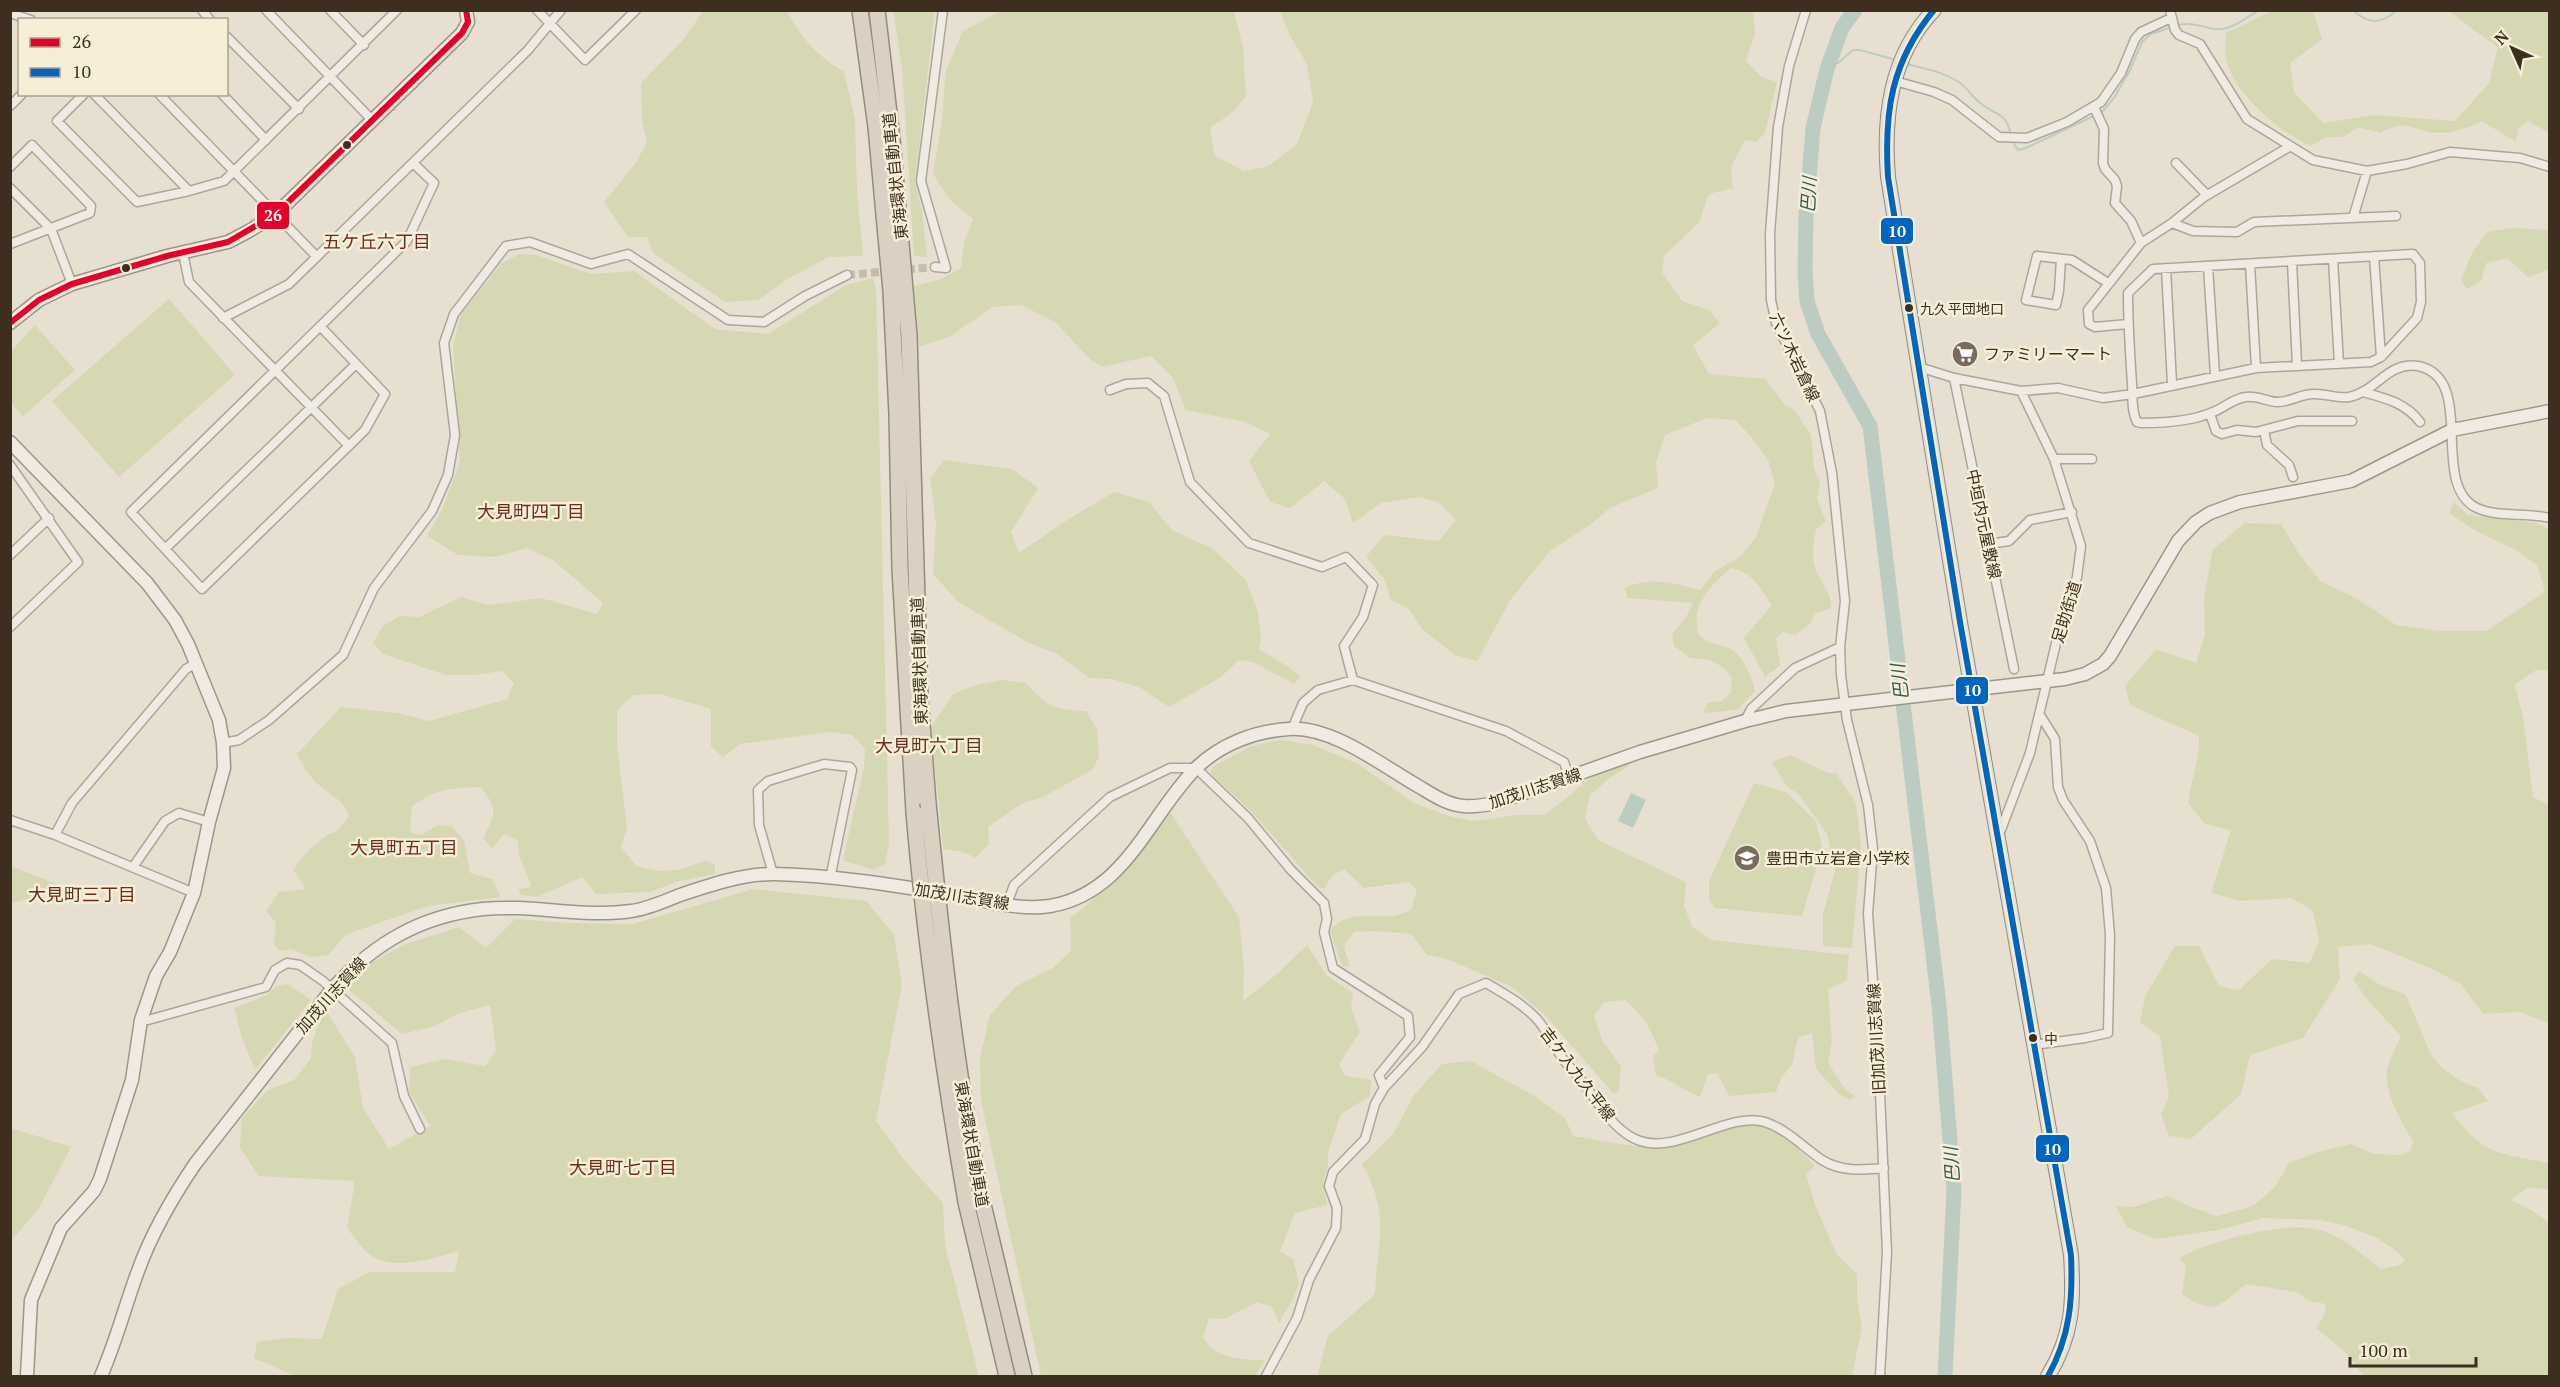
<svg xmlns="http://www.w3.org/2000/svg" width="2560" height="1387" font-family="'PT Serif','Noto Sans JP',serif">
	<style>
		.green { fill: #d6d7b3 }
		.water { fill: #bcccc2 }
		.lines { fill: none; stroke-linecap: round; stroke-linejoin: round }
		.stream { stroke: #bcccc2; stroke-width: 2 }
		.river { stroke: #bcccc2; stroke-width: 15 }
		.street-tunnel { stroke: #c5bcae; stroke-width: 8; stroke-dasharray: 8 4; stroke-linecap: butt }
		.street-casing { stroke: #ada599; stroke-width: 11 }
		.secondary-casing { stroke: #9c958a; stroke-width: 15 }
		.primary-casing { stroke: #928b80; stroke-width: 16 }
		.highway-casing { stroke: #928b80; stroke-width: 18 }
		.street { stroke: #efebe3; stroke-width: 8 }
		.secondary { stroke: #efebe3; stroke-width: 12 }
		.primary { stroke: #e6e1d4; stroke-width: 14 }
		.highway { stroke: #dad1c2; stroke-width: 15 }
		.highway-bridge-casing { stroke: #928b80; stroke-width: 18; stroke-linecap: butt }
		.highway-bridge { stroke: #dad1c2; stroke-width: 15 }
		.bus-1-casing { stroke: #f7eed8; stroke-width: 10 }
		.bus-2-casing { stroke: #f7eed8; stroke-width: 10 }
		.bus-1 { stroke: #e4002b; stroke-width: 6 }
		.bus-2 { stroke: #0065bd; stroke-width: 6 }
		.bus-dot { fill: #3d2e20; stroke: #f7eed8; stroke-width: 2 }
		.labels { text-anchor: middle; stroke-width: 5; stroke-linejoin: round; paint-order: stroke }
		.bus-label { font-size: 14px; fill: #3d2e20; stroke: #f7eed8; text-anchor: start }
		.street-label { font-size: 16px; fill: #3d2e20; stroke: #f7eed8 }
		.poi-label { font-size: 16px; fill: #3d2e20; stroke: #f7eed8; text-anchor: start }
		.water-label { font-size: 18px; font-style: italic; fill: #2f5d5a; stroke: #f7eed8 }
		.neighbourhood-label { font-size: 18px; fill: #6b2e1e; stroke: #f7eed8 }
		.line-badge { stroke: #f7eed8; stroke-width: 2 }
		.badge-label { font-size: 16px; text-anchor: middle; font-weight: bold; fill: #fff }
	</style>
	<rect width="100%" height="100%" fill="#e7e0d1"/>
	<!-- green -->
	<path class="green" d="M1337,10l3,3 2,-3 413,1 -2,2 2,20 -9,28 15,16 16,5 -12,51 -9,9 -11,-2 -14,27 2,21 -24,6 -10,28 -35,34 -2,16 20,29 27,9 11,13 -27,22 16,29 56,5 20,26 10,6 16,24 3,34 6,12 -3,18 9,22 -10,8c-2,13 -5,26 -1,39 5,15 17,23 16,40l-16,6 -5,10 -15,11 -12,-3 -7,6 4,27 -15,12 -21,-39 28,-33c-11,-16 -20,-34 -41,-37 -13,10 -31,29 -34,46 -1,7 0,14 1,20 15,13 13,8 29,13 14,5 26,31 28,44l-18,19c-12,-1 -24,5 -34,2l5,-9 13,-2 10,-8 1,-15 -8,-10 -14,-8 -20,-2 -16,-12 -2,-12 14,-17 7,-14 -66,-5 -2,-10c26,-12 49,-5 75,2l14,-18 27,-16 15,-19 19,-54 -7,-23 -15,-21 -18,-19 -28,-2 -42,17 -9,27 2,26 -48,20 -19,16 -41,27 -39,48 -34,62 -22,-6 -33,-26 -13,-20 -19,-10 -5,-19 -19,-23 18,-22 55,6 17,-21 -18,-18 -19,-5 -38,6 -28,20 -8,-24 -21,-18 -34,27 -20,-6 -21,-41 21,-27 -24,-12 -60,-12 -13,-32 -22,-22 -49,11 -12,-8 -35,-37 -34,-17 -29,2 -41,29 -32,11 -6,-61 26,-6 22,-12 3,-26 9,-23 -23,-19 -17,-26 9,-54 4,-50 17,-39 38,-20h233l9,36 3,49 -12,15 -24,17 4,27 30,16 25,-5 28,-22 16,-42 -6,-38 -17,-28 -10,-25z
		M703,11h84c15,29 30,44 57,61l11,47 2,72 6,65 -34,1 -40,21 -31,22 -33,2 -72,-49 -6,-16h-19l-24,-35 31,-38 12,-22 -5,-21 -1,-38 43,-44z
		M893,11h42l-20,170 7,30 5,46 -13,-1 -12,-189z
		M2272,11h41l9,28 -32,24 4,29 29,31 51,-8 81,6 34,-38 9,-35 -49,-37h100v122l-21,-12 -10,8 -2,13 -34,-21c-13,6 -27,12 -42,12 -26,0 -31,-17 -60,0l-22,-6 -15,10h-17l-15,9c-31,-13 -75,-51 -84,-84 -3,-9 -1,-20 -1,-29z
		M2513,228l36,2v39l-21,8 -21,-19 -21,5 -4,17 -15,9 -6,-9 11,-27 15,-21z
		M519,254l17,1 55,19 43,-3 81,58 53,5 78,-49 27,-7 3,10 13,555 -4,21 -12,6 -30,-10 21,-93 1,-18 -13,-14 -21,-3 -91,12 -17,13 -12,-10v-38l-51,-15 -26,1 -17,15v36l10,82 -6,19 15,19 22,5 20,-1 27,-9 10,3v10l-39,8 -26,10 -54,2 -14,-17 -45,20 -16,-2 -3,-6 14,-2 -13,-32 -1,-14 -14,-7 -12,15 -9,-11c13,-24 15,-30 -3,-51 -31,2 -43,0 -68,20l-2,26 12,2 15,-10 14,1 13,14 6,33 22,6 9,18 -73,9 -81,28 -19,21 -16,2 -21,-8 -11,2 -6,-6 2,-22 -10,-12 13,-19 27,-3 -13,-19c7,-10 15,-20 25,-28 16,-14 18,-4 31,-27 -8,-17 -13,-16 -27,-27 -11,-9 -19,-21 -25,-34l44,-47 57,6 31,8 78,-22 7,-16 -12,-12 -28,4h-28l-63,-21 -10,-11 10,-17 17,-10 19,1 42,-20 28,8 52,-7 56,16 6,-11 -50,-43 -26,-12 -33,9 -36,-2 -31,-19 14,-24 19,-50 -7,-117 8,-31 40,-50z
		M169,299l66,76 -116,102 -67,-76z
		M35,325l40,45 -52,46 -12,-13v-52z
		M944,460l68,9 26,19 -27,44 8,21 48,-33 47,-28 35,10 23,28 41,19 32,30 13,33 3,27 -2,10 31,19 10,8 -6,8 -41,-22 -14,-2 -18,17 -52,30 -30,-20 -28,-8 -22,-1 -33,-25 -27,-10 -71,-41 -25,-28 3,-51 -6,-45z
		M2454,502l14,13 68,8 13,6v141h-13l-21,15 8,32 10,80 16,8v218l-29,-11 -37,2 -22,-30 -33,-17 -57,-23 -33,3 2,32 -37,59 -53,17 -9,39 -50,45 -22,-3 -8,-22 8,-17 -9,-61 -20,-13 5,-27 30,-50h24l20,40 20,4 33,-31 38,4 9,-23 -6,-29 -21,-13 -52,3 -29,-8 20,-63 -26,-6 -17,-21c3,-23 12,-43 11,-67l-69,-31 -5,-19 31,-37 40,14 9,-28 -1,-37 9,-49 32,-26 36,1 18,30 21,27 36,17 40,27 42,6h48l59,-39 -8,-27 -21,-15 -40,-19 -27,-18z
		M1002,680l24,3c21,24 28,27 60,28l11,18 2,28 -7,13 -49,27 -22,7 -33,23 1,17 -13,14 -13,-6 -20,-3 -12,-122 22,-33 23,-9z
		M1281,740l32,5 45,19 56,39 35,13 25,5 43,-6h28l52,-42 30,-11 2,4 -18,11 -21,18 -5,24 13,21 88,42 -2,23 8,22 20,13 137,15 -2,25 -19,10 4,51 -4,22 17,26 10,7 -5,4 -11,-6 -23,-25 -4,-36 -14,4 -6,28 -11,13 -5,14 -47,4 -12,-23 -9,1 -8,23c-17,-7 -26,-16 -44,-22l-3,-19 6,-5c-10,-26 -13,-32 -34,-51l-21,2 -10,14 9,26 18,24 -2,25 -5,3 -71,-81 -33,-27 -63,-27 -20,-4 -16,-21 -38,-3 -19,1 -10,14 6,21 -8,-1 -12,-36c18,-19 39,-13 63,-14 6,-1 13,-4 18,-6l6,-20 -9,-8 -44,6 -20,-19 -12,7 -8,13 -7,-3 -66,-75 -40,-37 1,-7 40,-21z
		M1790,755l38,18h8l20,30 5,43 -9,102 -29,-2v-32l12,-43 -8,-37 -26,-37 -16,-13 -13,-22z
		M1754,783l32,9 30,29 6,27 -20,68 -87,-8 -6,-9v-18z
		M1170,812l69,105 5,50 -1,34 34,-27 30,-29 19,30 27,18 -2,15 9,24 -21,32 6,12 26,4 -1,16 -29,18 -13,39v12l-5,18 4,22 -32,8 -15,38 13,8 6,24 -5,14 -15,26 -7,-16 -15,-5 -33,17 -15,-1 -6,19c12,22 39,23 62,23l-10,16h-214l-60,-275 -1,-43 10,-43 26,-29 37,-18 18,-17 -1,-33c39,-29 71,-68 100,-106z
		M11,866l59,23 -59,14z
		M753,889l113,12 28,33 8,51 -26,136 29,40 38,42 2,42 34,131h-684l-41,-18 3,-16 30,-4 35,1 16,-50 32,-17h85l4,-21c-27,7 -67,22 -91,2 -8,-6 -14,-17 -21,-25l8,-47 -97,-5 -18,-29 2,-29 26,-28 26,-10 17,-22 1,-15 13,-34 30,48 8,51 26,41 41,-23 -21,-34 1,-25 35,-8 40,7 11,-16 -6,-45 -33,9 -22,12 -33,8 -55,-46 21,-24 38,-20 53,-17 27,21 29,-29 56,4 62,1z
		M2359,971l18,12 29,12 24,58 10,13 19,14 19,8 10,13 -36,12c33,44 48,40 97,50v26l-22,-1 -16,12 20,10 18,13v153h-185l-18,-23 -30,-25 8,-12 2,-12 -17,-3 -13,-9 -50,-8c-27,22 -32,33 -64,10l4,-28 -6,-8c23,-16 102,-35 130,-30 28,4 50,24 71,41l19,-4 5,-5 -10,-10 -20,-13 -32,-12 -23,-5 -57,-2 -45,12 -62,9 -29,-12 -11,-21 17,1 35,-11 18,9 31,11 36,-10 22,-19 14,-24 28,-11 34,-8 23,10 28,1 8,-4 3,-10c-12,-19 -28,-47 -26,-70 2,-12 10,-25 14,-35l-35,-38 -13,-19z
		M287,984l24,16 -56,70 -14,-35 -7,-27 31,-12 12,-10z
		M1471,1061l62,34 32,23 8,18c35,5 74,16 109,8 30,-6 63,-30 92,-14 16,8 29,24 41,36l-9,8 9,31 22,50 20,19v25l5,28 -10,49h-535l11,-40 47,-42c2,-54 16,-79 -13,-130l31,-30 21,-39 28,-31z
		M11,1128l60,19 -32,61 -28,33z"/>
	<!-- water -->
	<path class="water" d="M1631,793l15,7 -13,28 -15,-7z"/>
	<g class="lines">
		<!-- stream -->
		<path class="stream" d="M2353,10c15,15 29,14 44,0
			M2178,25c14,-3 23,2 37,4 16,2 31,-11 44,-19
			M1907,64c18,5 38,8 53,19 9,7 15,17 24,23 16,11 22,7 27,29
			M1824,68l14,-5 15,-13h7l36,10
			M2101,113l13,-15 15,-26 13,-30 9,-8 21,-7
			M2012,141l6,9 8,-2 70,-33"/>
		<!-- river -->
		<path class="river" d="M1855,10l-13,18 -15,41 -14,59 -7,87 -1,57 2,29 11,33 52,92 69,579 15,185 -9,186"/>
		<!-- street-tunnel -->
		<path class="street-tunnel" d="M847,275l88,-8"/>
		<defs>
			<path id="street" d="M202,10l8,10
				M266,10l106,110
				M330,10l34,35
				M537,10l48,50 51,-50
				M1806,10l-17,56 -11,61 -8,107 1,66 5,23 44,88 12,62 13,128 -5,46 1,28 6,45 21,85 5,44 -5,65 10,134 9,204 -7,124
				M2170,10l5,20 4,5 21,9 47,75 66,41 54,11 40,-7 43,-12 70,6 30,9
				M10,13l21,7
				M226,36l73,73
				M1895,81l39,11 18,8 47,37 28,1 40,-16 34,-20 20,-29 14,-34 6,-7 30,-14
				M84,94l-27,27 80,81 52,-11 35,-10 173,-171
				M94,94l95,97
				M159,94l158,163
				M222,94l44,46
				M10,106l12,-12
				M2094,107l10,22 -1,34 2,6 10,11 2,6 -2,17 16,18 10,22
				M2176,163l31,32
				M10,167l22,-22 59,61 -1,7 -80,31
				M10,188l41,41 21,55
				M2353,218l14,-47
				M2172,223l21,8 44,1 17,-10 142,-6
				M183,253l6,29 160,164
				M2374,256l7,101
				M2061,259l-2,32 -3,14 -30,-5 11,-44 35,4 36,23
				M2333,259l6,105
				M2292,262l5,103
				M2250,264l6,104
				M2208,266l7,109
				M935,267l11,1 -25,-87 22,-171
				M2166,268l6,116
				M223,318l66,-34 239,-234 33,-40
				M2128,324l-33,3 -6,-3 -1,-14 53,-67 31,-20 32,-26 85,-50
				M320,326l65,68 -20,36 -163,159 -71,-77 276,-271 27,-58 -21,-20
				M1919,367l35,11 67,13 37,-3 45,10 30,-4 123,-26 115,-6 10,-5 36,-39 4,-16 -1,-39 -7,-9 -260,15 -25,24c0,30 2,61 4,91 1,13 -1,27 5,38l4,1c22,0 52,-2 72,-11 11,-4 21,-14 33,-15 11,-2 21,5 32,5 12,0 23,-8 35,-8 12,-1 24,5 36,3 27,-5 39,-36 69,-31 60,12 10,119 59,142 22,10 50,4 73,10
				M1954,378l60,291
				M1110,390l16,-6 22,-1 16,13 26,86 59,61 73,24 24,-10 27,28 -10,32 -19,29 9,34
				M2363,392c22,6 43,11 57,30
				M2210,414l6,17 6,3 15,-4 19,2 42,-11h54
				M2264,430l3,15 22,20 4,12
				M2054,459h38
				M10,465l68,97 -68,65
				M1989,544l20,-3 21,-21 42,-8
				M165,549l191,-185
				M10,555l39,-37
				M1745,721l6,-12 44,-41 45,-21
				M1292,729l11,-26 15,-13 35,-10 153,51 58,31 5,15
				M223,743l16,-3 30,-20 74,-65 31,-67 58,-77 16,-36 7,-40 -11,-92 10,-29 52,-68 24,-4 61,22 37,-10 100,66 36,2 41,-26 42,-21
				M10,820l45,15 139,58
				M55,835l17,-32 114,-134 10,-6
				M1999,835l31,-82 27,-114 20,-62 4,-31 -27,-87 -33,-68
				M133,867l32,-46 14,-8 30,9
				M773,874l-14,-49 -1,-35 10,-9 56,-17 26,3 2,3 -22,109
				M1007,904l7,-19 96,-88 60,-29h26l52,50 43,52 33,33 3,16 -3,13 9,36 75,48 2,21 -31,38 5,13
				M141,1020h7l118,-33 9,-17 12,-7 13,2 23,16 69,62 12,53 16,33
				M2034,1045l51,-7 23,-5 2,-98 -4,-47 -16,-47 -27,-41 -5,-13 -3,-48 -15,-24
				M1266,1376l31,-58 12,-38 27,-52 1,-20 -8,-22 4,-14 32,-33 10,-35 9,-16 38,-41 37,-53 27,-11c17,10 35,20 49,34 11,11 18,28 28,42 6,8 14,15 20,24 16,20 31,49 57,58 38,13 90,-30 125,-19 23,8 38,25 57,38 19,12 41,10 62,8"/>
			<path id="secondary" d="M10,323l29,-23 33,-16 95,-28 61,-14 21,-11 27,-17 186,-181 6,-11 -2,-12
				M10,442l137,141 28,37 13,24 31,76 4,23 1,25 -15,54 -15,71 -24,59 -14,24 -15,44 -9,60 -32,99 -6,12 -33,37 -30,72 -4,76
				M101,1376c15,-34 24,-70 37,-105 14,-39 34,-73 57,-107l138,-176c42,-45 87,-72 150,-79 49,-5 99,9 148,2 17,-2 34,-10 49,-16 30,-10 62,-21 94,-21 56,1 119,11 174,20 33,5 68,17 102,12 76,-13 98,-89 146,-138 25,-24 59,-37 93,-39 45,-3 96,39 134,60 13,8 26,16 41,17 11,1 22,-1 32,-3l144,-51 105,-31 41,-10 279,-32 20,-5 18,-10 7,-8 68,-115 18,-19 14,-9 30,-11 111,-21 101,-51 98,-19"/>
			<path id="primary" d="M1934,10c-44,46 -51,107 -46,167l72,445 111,633c3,47 2,80 -23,121"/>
			<path id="highway" d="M860,10l16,117 15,164 6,123 3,155 14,243
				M877,10l15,129 17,197 11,362 8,105
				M981,1196l43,180
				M966,1202l41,174"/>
		</defs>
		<!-- street casing -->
		<use href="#street" class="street-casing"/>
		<!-- secondary casing -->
		<use href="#secondary" class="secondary-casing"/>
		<!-- primary casing -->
		<use href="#primary" class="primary-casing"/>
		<!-- highway casing -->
		<use href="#highway" class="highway-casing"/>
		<!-- street -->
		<use href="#street" class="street"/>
		<!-- secondary -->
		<use href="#secondary" class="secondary"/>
		<!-- primary -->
		<use href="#primary" class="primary"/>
		<!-- highway -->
		<use href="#highway" class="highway"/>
		<defs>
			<path id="highway-bridge" d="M928,803c13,131 27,263 53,393
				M914,812c11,131 30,261 52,390"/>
		</defs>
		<!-- highway-bridge casing -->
		<use href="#highway-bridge" class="highway-bridge-casing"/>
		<!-- highway-bridge -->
		<use href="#highway-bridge" class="highway-bridge"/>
		<defs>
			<path id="bus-1" d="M10,323l29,-23 33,-16 95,-28 61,-14 48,-28 186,-181 6,-11 -2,-12"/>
			<path id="bus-2" d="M1934,10c-43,52 -50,102 -46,167l72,445 111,633c2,44 -1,82 -23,121"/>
		</defs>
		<!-- bus-1 casing -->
		<use href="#bus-1" class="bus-1-casing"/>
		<!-- bus-2 casing -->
		<use href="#bus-2" class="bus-2-casing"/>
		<!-- bus-1 -->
		<use href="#bus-1" class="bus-1"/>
		<!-- bus-2 -->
		<use href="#bus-2" class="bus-2"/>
	</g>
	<!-- icons -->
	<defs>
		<symbol id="supermarket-disc" viewBox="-11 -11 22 22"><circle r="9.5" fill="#786c5e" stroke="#f7eed8"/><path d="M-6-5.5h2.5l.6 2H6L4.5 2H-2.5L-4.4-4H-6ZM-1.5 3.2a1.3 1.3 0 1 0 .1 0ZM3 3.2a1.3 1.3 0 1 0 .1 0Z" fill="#fff"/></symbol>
		<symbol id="school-disc" viewBox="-11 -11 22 22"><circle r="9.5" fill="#786c5e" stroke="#f7eed8"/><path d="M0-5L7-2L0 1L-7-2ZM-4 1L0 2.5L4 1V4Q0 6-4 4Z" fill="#fff"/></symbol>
	</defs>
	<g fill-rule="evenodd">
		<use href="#supermarket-disc" x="1950" y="339" width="30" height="30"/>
		<use href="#school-disc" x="1732" y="843" width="30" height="30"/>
	</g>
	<!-- markers -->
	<g class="bus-dot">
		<circle cx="347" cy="145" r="5"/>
		<circle cx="126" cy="268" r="5"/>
		<circle cx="1909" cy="308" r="5"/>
		<circle cx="2033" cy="1038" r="5"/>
	</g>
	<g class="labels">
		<!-- bus labels -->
		<g class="bus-label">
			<text x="1920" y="314">九久平団地口</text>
			<text x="2044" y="1044">中</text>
		</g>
		<!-- street labels -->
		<g class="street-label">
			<text transform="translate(895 176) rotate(-96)" y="6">東海環状自動車道</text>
			<text transform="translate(1795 357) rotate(65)" y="6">六ツ木岩倉線</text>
			<text transform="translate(1984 524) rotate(78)" y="6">中垣内元屋敷線</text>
			<text transform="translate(2066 612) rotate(-73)" y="6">足助街道</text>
			<text transform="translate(919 661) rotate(-92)" y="6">東海環状自動車道</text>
			<text transform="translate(1535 788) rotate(-18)" y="6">加茂川志賀線</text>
			<text transform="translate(962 896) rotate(9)" y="6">加茂川志賀線</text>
			<text transform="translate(331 995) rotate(-48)" y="6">加茂川志賀線</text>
			<text transform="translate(1876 1039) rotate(-93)" y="6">旧加茂川志賀線</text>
			<text transform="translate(1578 1074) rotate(53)" y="6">吉ケ入九久平線</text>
			<text transform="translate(972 1144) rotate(80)" y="6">東海環状自動車道</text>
		</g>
		<!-- poi labels -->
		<g class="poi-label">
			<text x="1984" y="360">ファミリーマート</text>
			<text x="1766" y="864">豊田市立岩倉小学校</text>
		</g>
		<!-- water labels -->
		<g class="water-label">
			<text transform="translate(1809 195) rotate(-87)" y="6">巴川</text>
			<text transform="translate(1900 682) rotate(-97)" y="6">巴川</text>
			<text transform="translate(1952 1165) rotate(-94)" y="6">巴川</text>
		</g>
		<!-- neighbourhood labels -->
		<g class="neighbourhood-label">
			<text x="377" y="248">五ケ丘六丁目</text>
			<text x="531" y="518">大見町四丁目</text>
			<text x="929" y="752">大見町六丁目</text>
			<text x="404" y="854">大見町五丁目</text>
			<text x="82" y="901">大見町三丁目</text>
			<text x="623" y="1174">大見町七丁目</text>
		</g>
	</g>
	<g class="line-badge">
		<rect x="256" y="201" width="34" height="29" rx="6" fill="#e4002b"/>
		<rect x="1880" y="217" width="34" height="28" rx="6" fill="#0065bd"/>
		<rect x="1955" y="676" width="34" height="29" rx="6" fill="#0065bd"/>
		<rect x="2035" y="1134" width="35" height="29" rx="6" fill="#0065bd"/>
	</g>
	<g class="badge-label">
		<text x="273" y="221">26</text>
		<text x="1897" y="237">10</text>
		<text x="1972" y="696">10</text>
		<text x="2052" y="1155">10</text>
	</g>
	<!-- border -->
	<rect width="2560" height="1387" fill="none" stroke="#3d2e20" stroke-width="24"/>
	<!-- legend -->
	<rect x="18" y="18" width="210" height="78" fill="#f7eed8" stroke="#ada18e" stroke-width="1.5"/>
	<rect x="30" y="38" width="30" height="9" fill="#e4002b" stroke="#ada18e" stroke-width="1.5"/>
	<text x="72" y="48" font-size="18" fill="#3d2e20">26</text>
	<rect x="30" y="68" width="30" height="9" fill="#0065bd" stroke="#ada18e" stroke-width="1.5"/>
	<text x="72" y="78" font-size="18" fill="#3d2e20">10</text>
	<!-- north arrow -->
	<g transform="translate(2512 48) rotate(315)" stroke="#f7eed8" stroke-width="4.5" paint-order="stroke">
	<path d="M0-4.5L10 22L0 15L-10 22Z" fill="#3d2e20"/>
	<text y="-9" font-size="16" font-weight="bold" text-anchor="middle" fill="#3d2e20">N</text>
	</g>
	<!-- scale -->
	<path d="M2350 1357v9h126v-9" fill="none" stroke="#3d2e20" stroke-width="3"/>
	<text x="2359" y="1357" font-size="18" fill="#3d2e20" stroke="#f7eed8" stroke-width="4.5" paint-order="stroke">100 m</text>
</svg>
